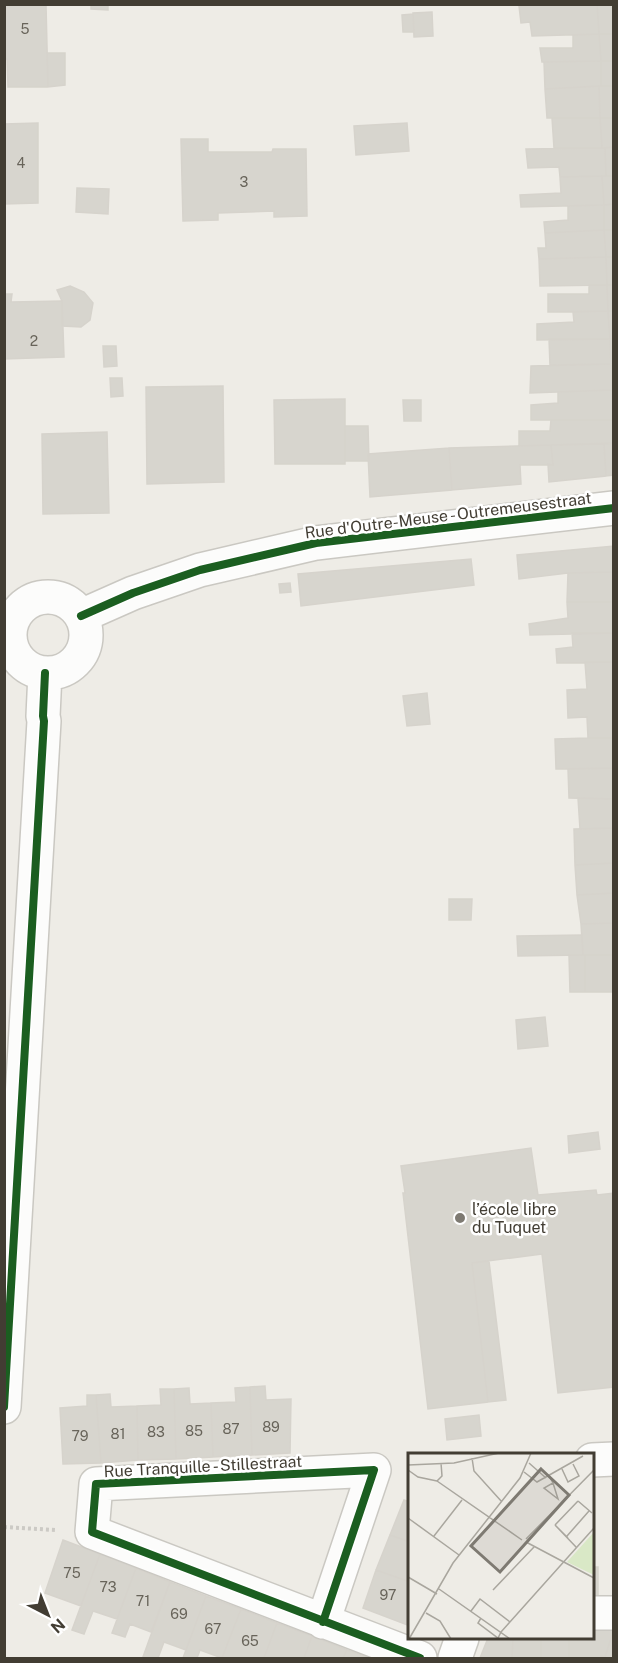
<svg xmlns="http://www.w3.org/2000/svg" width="618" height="1663" font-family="'Public Sans',sans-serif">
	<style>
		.building { fill: #d7d5ce; stroke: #d6d3cc; stroke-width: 1.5 }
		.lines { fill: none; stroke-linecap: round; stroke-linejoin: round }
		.minor-casing { stroke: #cac8c2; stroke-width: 36 }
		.path { stroke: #cccac5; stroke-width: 4; stroke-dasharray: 3 3; stroke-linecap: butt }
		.minor { stroke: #fcfcfb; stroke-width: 33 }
		.cycleway-casing { stroke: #fff; stroke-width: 11 }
		.cycleway { stroke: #1b5e20; stroke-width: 8 }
		.poi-dot { fill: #7e7a72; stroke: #fff; stroke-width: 2 }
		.labels { text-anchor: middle; stroke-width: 5; stroke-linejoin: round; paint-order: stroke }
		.number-label { font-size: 14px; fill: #68645a }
		.street-label { font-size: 16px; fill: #423d33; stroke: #fff }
		.poi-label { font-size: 16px; fill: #423d33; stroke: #fff; text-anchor: start }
		.inset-road { fill: none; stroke: #a9a69e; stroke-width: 1.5 }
		.view { fill: #7e7a72; fill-opacity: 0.15; stroke: #7e7a72; stroke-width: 3 }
		.inset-edge { fill: none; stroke: #423d33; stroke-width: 3 }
	</style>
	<rect width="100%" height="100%" fill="#eeece6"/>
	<!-- building -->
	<path class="building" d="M91,4h17v6l-17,-1z
		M548,4h49l2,30 -67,2 -2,-14 -9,1 -2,-17z
		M597,4h17v30h-15z
		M4,5h42l2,82h-40l-1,-28h-3z
		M432,12l1,24 -19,1 -1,-24z
		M413,14l1,18h-11l-1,-17z
		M599,34l2,27 -59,1 -2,-14h33v-13z
		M599,34h15v27h-13z
		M47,53h18v32l-17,2z
		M601,61v25l-56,3 -1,-27z
		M601,61h13v25h-13z
		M599,86l1,32h-53l-2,-29z
		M599,86h15v32h-14z
		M552,118h48l2,30h-48z
		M600,118h14v29l-12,1z
		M38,123v80l-34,1v-80z
		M407,123l2,28 -53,4 -2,-29z
		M181,139h27v13h64l1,-3h33l1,67 -33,1v-6l-56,2v7l-35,1z
		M614,147v29h-8l-1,-28z
		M605,148l1,28 -46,1 -1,-10 -31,1 -2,-19z
		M602,176l2,29 -83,2 -1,-12 41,-2 -1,-16z
		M602,176h12v28l-10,1z
		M77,188l32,1 -1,25 -32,-2z
		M614,204v26h-10v-25z
		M604,205v25l-59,3 -1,-11 24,-2v-14z
		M604,230l2,27 -67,2 -1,-11h8l-1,-15z
		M604,230h10v27h-8z
		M606,257l1,28 -67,1 -1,-27z
		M606,257h8v28h-7z
		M589,285h18l1,26 -60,1v-18h41z
		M607,285h7v26h-6z
		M70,286l14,6 9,11 -3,17 -9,7 -19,-1v-25l-5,-11z
		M4,294h8l-1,8 51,-1 2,56 -60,2z
		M608,311l2,28 -73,1v-16l37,-2 -1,-10z
		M608,311h6v28h-4z
		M549,339h61l1,25 -61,1z
		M610,339h4v25h-3z
		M103,346h13l1,20 -13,1z
		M611,364l1,26 -82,3 1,-27z
		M611,364h3v26h-2z
		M110,378h12l1,18 -12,1z
		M223,386l1,96 -77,2 -1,-97z
		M612,390l1,30h-82v-15l27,-2v-11z
		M345,399v65h-70l-1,-64z
		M403,400h18v21h-17z
		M551,420h62l1,23 -95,3v-15h31z
		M345,426h23l1,35h-24z
		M107,432l2,81 -66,1 -1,-80z
		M614,443v32l-8,1 -2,-32z
		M604,444l2,32 -57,6 -1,-18 5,1 -2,-20z
		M551,445l2,20h-33l1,19 -69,6 -3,-42z
		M449,448l3,42 -82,7 -2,-43z
		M614,546v26l-46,1 -49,6 -2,-24z
		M471,559l3,26 -173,21 -3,-32z
		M614,572v30h-47l1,-29z
		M290,583l1,9 -11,1 -1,-9z
		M567,602h47v31l-84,2 -1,-11 39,-6z
		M572,633h42v29l-57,1 -1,-14 17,-2z
		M585,662h29v76h-26l-1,-21 -19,1 -1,-28 20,-1z
		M427,693l3,31 -23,2 -4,-30z
		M588,738h26v30l-58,1 -1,-30z
		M614,768v31l-45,-1 -1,-29z
		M578,798l36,1v29l-34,1z
		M614,828v35l-39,2 -1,-36z
		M614,863v30l-37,2 -2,-30z
		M614,893v30l-33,1 -4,-29z
		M449,899h23l-1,21h-22z
		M614,923v32h-31l-2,-31z
		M582,935l1,20 -65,1 -1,-20z
		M569,955h16v37h-15z
		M585,955h29v37h-29z
		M545,1017l3,29 -30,3 -2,-29z
		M598,1132l2,17 -31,4 -1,-17z
		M531,1148l7,47 58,-5 1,5 17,-2v132h-2l2,14v48l-56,6 -16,-139 -70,9 16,139 -60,7 -25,-216h2l-4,-27z
		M489,1261l17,139 -18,2 -16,-139z
		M265,1386l1,14 25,-1 -1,54 -38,2 -2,-68z
		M250,1387l2,68 -39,2 -2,-54 25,-1 -1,-14z
		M189,1388l1,16 21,-1 2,54 -37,2 -2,-70z
		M160,1389h14l2,70 -38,1 -1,-54 24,-1z
		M110,1394l1,13 26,-1 1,54 -37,3 -5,-68z
		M87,1395h9l5,68 -38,1 -3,-56 27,-2z
		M479,1415l2,21 -34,4 -2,-21z
		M404,1500l6,2v40l-20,-7z
		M390,1535l20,7v40l-34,-12z
		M63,1540l37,14 -19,52 -36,-13z
		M100,1554l36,14 -19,51 -24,-8 -9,23 -12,-4z
		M592,1567h6v32h-6z
		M136,1568l34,14 -19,50 -21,-8 -5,13 -13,-4z
		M376,1570l34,12v44l-47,-18z
		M170,1582l36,14 -20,54 -22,-8 -6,16h-10l-5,-1z
		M206,1596l35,13 -19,49 -22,-8 -3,8h-14z
		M241,1609l36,14 -13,35h-42z
		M277,1623l35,13 -8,22h-40z
		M592,1626l22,3 -9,28 -4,-1v2h-32v-20h23z
		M614,1629v29h-13v-2l4,1z
		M312,1636l35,14 -4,8h-39z
		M488,1638h25l-1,20h-32z
		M513,1638h28v20h-29z
		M541,1638h28v20h-28z
		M347,1650l23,8h-27z"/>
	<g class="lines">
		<defs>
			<path id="minor" d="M10 635a38 38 0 1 1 76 0a38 38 0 1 1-76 0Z
				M81,616l52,-23 67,-23 116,-27 298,-35
				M4,1407l40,-686 -1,-5 2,-43
				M592,1460l22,-1
				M592,1613h22
				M323,1622l51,-152 -278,14 -4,48 328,126
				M455,1658l7,-20"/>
		</defs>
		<!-- minor casing -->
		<use href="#minor" class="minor-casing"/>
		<!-- path -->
		<path class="path" d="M4,1527l51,3"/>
		<!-- minor -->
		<use href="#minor" class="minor"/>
		<defs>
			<path id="cycleway" d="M81,616l52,-23 67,-23 116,-27 298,-35
				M4,1407l40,-686 -1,-5 2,-43
				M323,1622l51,-152 -278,14 -4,48 328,126"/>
		</defs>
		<!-- cycleway casing -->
		<use href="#cycleway" class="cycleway-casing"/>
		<!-- cycleway -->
		<use href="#cycleway" class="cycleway"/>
	</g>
	<!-- markers -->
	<circle class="poi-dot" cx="460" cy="1218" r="6"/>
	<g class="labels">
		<!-- number labels -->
		<g class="number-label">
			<text x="25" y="34">5</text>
			<text x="21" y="168">4</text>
			<text x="244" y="187">3</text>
			<text x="34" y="346">2</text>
			<text x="271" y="1432">89</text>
			<text x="231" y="1434">87</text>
			<text x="194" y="1436">85</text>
			<text x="156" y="1437">83</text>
			<text x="118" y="1439">81</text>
			<text x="80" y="1441">79</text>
			<text x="72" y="1578">75</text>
			<text x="108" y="1592">73</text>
			<text x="388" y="1600">97</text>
			<text x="143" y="1606">71</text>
			<text x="179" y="1619">69</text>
			<text x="213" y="1634">67</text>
			<text x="250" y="1646">65</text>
		</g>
		<!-- street labels -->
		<g class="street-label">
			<text transform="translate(448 515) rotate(-7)" y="6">Rue d'Outre-Meuse - Outremeusestraat</text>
			<text transform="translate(203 1466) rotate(-3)" y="6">Rue Tranquille - Stillestraat</text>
		</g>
		<!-- poi labels -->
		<g class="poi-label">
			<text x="472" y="1215">l’école libre<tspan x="472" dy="18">du Tuquet</tspan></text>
		</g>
	</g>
	<!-- overview -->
	<g transform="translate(408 1453)">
		<rect width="186" height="186" fill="#eeece6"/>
		<path d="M186,79v43l-27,-13z" fill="#d9e8c6"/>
		<path class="inset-road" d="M64,5l2,13 28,31M121,10l17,15M0,12l46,-2 45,-10M154,16l6,13 11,-6 -6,-12M0,17l10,7 19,4M116,19l13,10 46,-26M141,23l4,7 -9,5 14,11 -5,-16M29,28l85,59M29,28l5,-5 -1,-13M170,48l14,12M0,65l51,37M147,72l23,-24M147,72l21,22M147,72l13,13M26,83l28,-36M159,83l22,-25M118,86l68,-69M118,89l68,36M0,124l29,17M31,136l71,50M85,137l41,-43M63,158l9,-12 30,23M18,160l14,8 11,18M73,165l-3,5 20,15 3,-6M93,179l93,-104M1,186l44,-76 67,-85 11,-25"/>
		<path class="view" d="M133,16l28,26 -69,77 -29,-26z"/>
		<rect width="186" height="186" class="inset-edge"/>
	</g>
	<!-- border -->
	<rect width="618" height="1663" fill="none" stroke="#423d33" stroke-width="12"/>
	<!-- north arrow -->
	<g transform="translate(48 1615) rotate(138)" stroke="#ffffff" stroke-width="4.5" paint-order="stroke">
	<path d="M0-4.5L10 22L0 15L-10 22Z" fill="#423d33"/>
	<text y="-9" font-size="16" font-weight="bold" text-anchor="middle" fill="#423d33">N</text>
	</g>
</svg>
